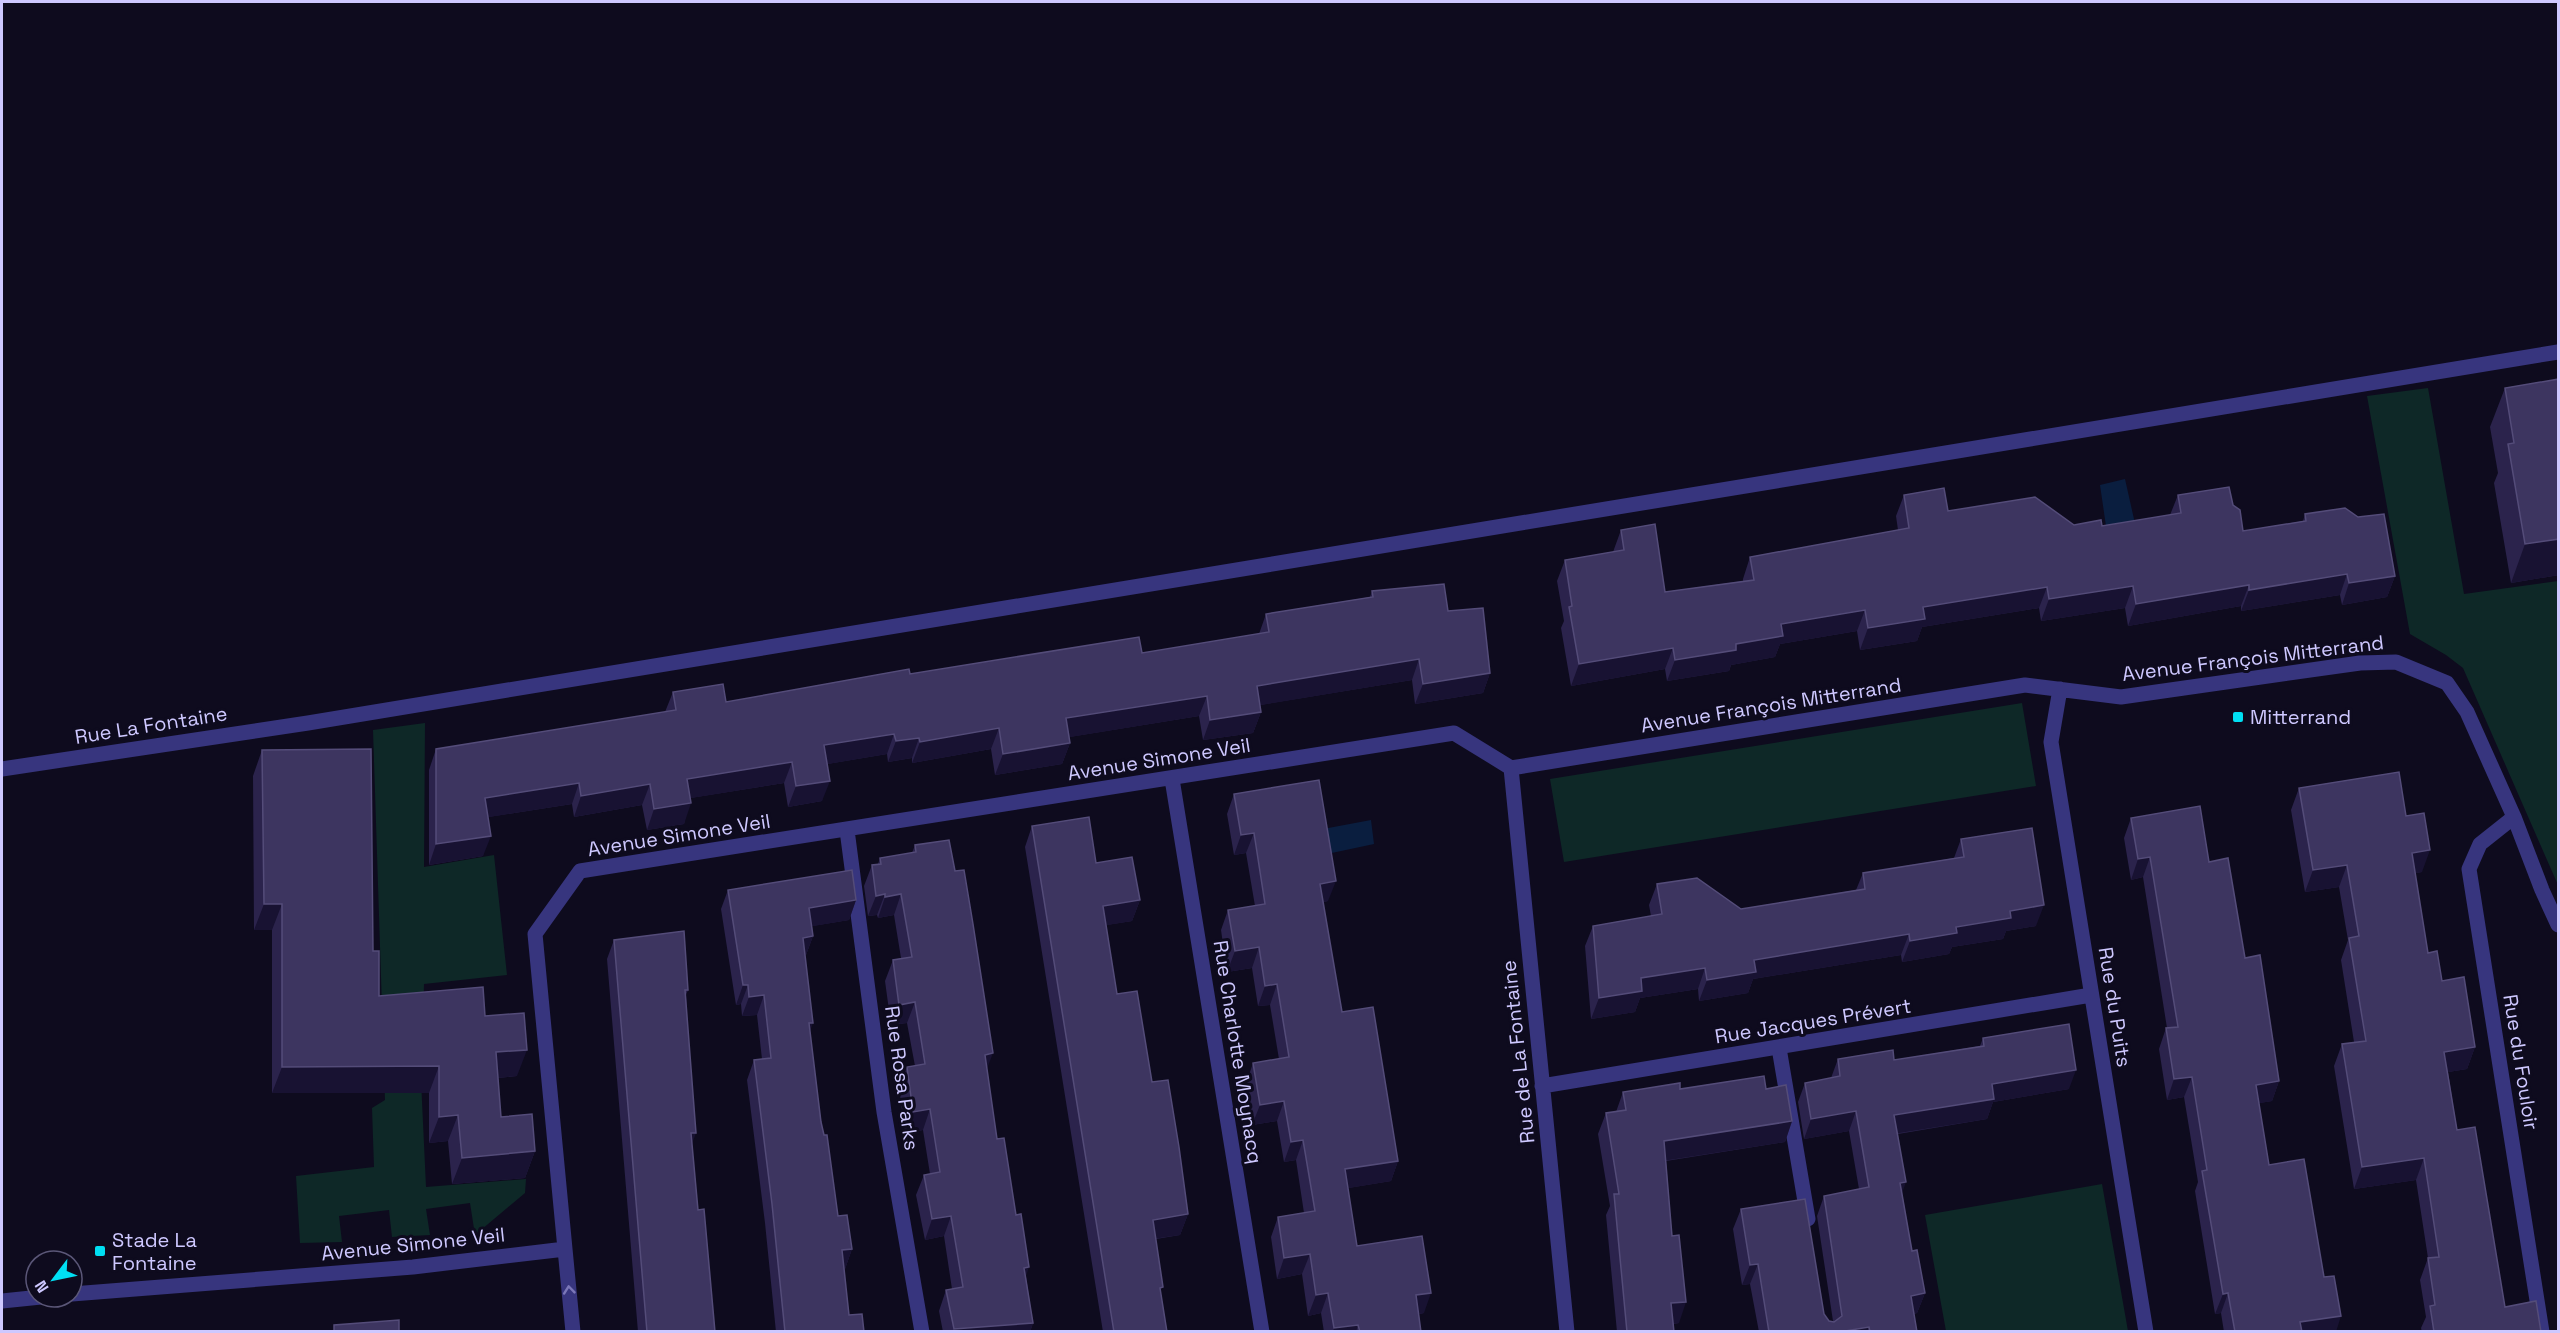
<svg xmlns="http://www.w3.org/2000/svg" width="2560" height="1333" font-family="'Space Grotesk',sans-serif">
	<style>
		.green { fill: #0e2827 }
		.water { fill: #0a1e3f }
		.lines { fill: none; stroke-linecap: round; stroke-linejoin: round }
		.street { stroke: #37357e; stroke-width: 15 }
		.wall { fill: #2b234c }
		.shaded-wall { fill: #181232 }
		.building { fill: #3d3560; stroke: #544c79; stroke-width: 1.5 }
		.oneway { stroke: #7b77b8 }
		.poi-dot { fill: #00dff3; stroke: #0e0b1e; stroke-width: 2 }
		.labels { text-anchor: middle; stroke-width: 6; stroke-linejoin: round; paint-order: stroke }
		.street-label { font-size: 20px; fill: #cec8ff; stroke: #0e0b1e }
		.poi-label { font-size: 20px; fill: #cec8ff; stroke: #0e0b1e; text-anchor: start }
	</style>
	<rect width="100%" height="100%" fill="#0e0b1e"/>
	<!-- green -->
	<path class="green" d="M2428,388l36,206 94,-13v304l-95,-217 -17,-13 -36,-21 -43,-238z
		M2022,703l14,83 -472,76 -14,-83z
		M425,723l-1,144 70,-12 13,120 -83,9 -3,96 5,107 100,-8 -1,14 -50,42 -5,-32 -44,6 4,26 -38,2 -3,-27 -50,6 3,26 -42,1 -4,-67 78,-9 -2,-59 13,-8 -12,-370z
		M2102,1184l26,147h-182l-21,-116z"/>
	<!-- water -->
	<path class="water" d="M2125,479l11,49 -29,5 -7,-48z
		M1371,820l3,24 -47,10 -4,-25z"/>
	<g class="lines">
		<!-- street -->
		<path class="street" d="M2060,689l-9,53 95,590
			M1511,768l514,-83 96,12 239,-34 36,-1 51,21 20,29 47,105 28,73 16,35
			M1511,768l56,564
			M2,769l306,-46 2250,-371
			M1172,779l90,553
			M2514,817l-34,27 -11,25 73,463
			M847,830l37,282 38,220
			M1779,1048l29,171
			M1542,1086l549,-91
			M565,1249l8,83
			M72,1294l341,-27 152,-18 -30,-315 45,-63 874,-138 57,35
			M2,1301l39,-4"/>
	</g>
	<!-- wall -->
	<path class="wall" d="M2559,379v196l-48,8 -17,-100 4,-10 -8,-46 15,-39z
		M1904,495l44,16 126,14 28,1 68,-11 8,-20 55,10 10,26 60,-10 2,-7 90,62 -8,21 -45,8 -2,-10 -99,16v-5l-113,20 -3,-18 -84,13 -2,-13 -117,19 -5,14 -57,9 -3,-19 -77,13 -5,13 -44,8 -2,6 -62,10 -2,-12 -94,17 -10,-58 3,-7 -7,-40 8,-21 48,-8 8,-22 44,62 78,-11v-2l7,-22 148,-27 -2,-14z
		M1372,591l76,20 42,62 -7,20 -68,11 -3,-24 -152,25 1,7 -8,21 -50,7 -4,-24 -130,21 1,6 -8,21 -67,11 -4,-26 -79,14v-5l-24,4 -1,-8 -60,10 -5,37 -34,6 -4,-24 -94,15 -6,26 -37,6 -5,-25 -68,12 -2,-13 -84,13 -5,39 -54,9v-95l7,-21 229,-37 8,-20 53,10 184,-28 232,-21 117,-19 7,-20 104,-17z
		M262,750l111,201 6,45 106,20 32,60 -19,2 3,39 34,34 -10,27 -73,6 -4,-43 -19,2v-50h-157v-163h-18l-1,-154z
		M2299,788l107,28 16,56 -7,1 13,80 47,94 -8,22 -19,3 9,58 48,177 36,25h-119l-1,-4 5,-11 -6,-37 8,-22 -12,-78 -62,9 -20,-123 8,-22 12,-2 -13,-82 7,-20 -9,-53 -34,5 -14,-82z
		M1234,794l94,107 -5,1 19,110 56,149 -7,20 -43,7 9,58 67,67 -5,1 2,18h-97l-3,-19 -13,3 -6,-42 -25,5 -6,-42 7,-20 26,-4 -8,-53 -12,2 -7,-41 -25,4 -6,-41 7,-21 26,-4 -9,-54 -12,1 -6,-38 -25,4 -6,-42 7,-20 27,-4 -9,-53 -12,2 -7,-41z
		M2131,818l78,44 36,96 34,123 -7,20 -13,2 10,62 55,112 12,55h-112l-3,-19 -6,1 -20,-123 3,-9 -14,-85 -17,3 -8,-51 7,-21h1l-24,-151 -12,3 -7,-42z
		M1032,826l64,37 44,37 -8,21 -26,4 11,69 35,88 36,132 -8,21 -24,4 5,55 6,38h-64l-78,-485z
		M1961,839l75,87 -30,5 -3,8 -51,8 -3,7 -47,8 -1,-7 -148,24 -5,14 -49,8 -1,-12 -58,9 -5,14 -44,7 -6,-73 8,-20 58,-10 -2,-11 8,-21 84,25 115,-19 7,-17 91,-15z
		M915,845l72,224 10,70 29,138 7,46 -3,9h-87l-4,-21 7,-21 6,-1 -8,-53 -19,4 -9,-45 8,-20 6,-1 -7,-44 -18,3 -6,-45 8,-21 8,-1 -8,-43 -16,2 -6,-44 8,-21 8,-2 -7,-43 -16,3 -1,-3 -9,1 -4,-30 8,-21 6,-1 2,-6 32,-5z
		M728,890l128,10 -7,20 -37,6 1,10 -7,19h-1l5,77 11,90 17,94 14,33 -7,20h-1l5,46 15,17h-88l-11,-109 -18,-143 7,-20 8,-1 -5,-44 -15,1 -1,-12 -5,1 -15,-96z
		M614,940l74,50 -2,5 6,150 6,65 17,122h-77l-31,-373z
		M1983,1038l86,51 -76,13 -6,17 -89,15 4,58 10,59 13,42 -8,20 -3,1 3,18h-158l-9,-48 -8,1 -9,-56 8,-20 83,105 5,7h4l-16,-105 7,-20 35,-7 -10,-58 -45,8 -6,-37 7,-19 26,-5 7,-19 56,1 86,-14z
		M1680,1089h86l26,32 -7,21 -119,19 13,162 -6,1 1,8h-57l-11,-117 4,-9 -12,-72 8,-21 10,-1 7,-20z"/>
	<!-- shaded-wall -->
	<path class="shaded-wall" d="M2559,539v36l-48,8 14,-39z
		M2347,574l-7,21 -99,16 8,-21z
		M2395,576l-8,21 -45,8 7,-22z
		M2249,585l-8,21 -113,20 8,-22z
		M2133,586l-8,22 -84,13 8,-22z
		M2047,587l-8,21 -117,19 -5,14 -57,9 8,-22 55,-21z
		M1865,610l-8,21 -77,13 -5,13 -44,8 -2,6 -62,10 8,-21 61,-16 45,-20z
		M1673,648l-8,21 -94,17 8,-22z
		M1419,659l-7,21 -163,27 8,-21z
		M1490,673l-7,20 -68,11 8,-20z
		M1207,696l-8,20 -141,23 8,-21z
		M1261,712l-8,21 -50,7 7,-20z
		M999,728l-8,21 -79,14 8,-21z
		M894,734l-7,20 -71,12 8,-21z
		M919,738l-7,20 -24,4 8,-21z
		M1070,743l-8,21 -67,11 8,-21z
		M792,762l-8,21 -105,17 8,-21z
		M830,781l-8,20 -34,6 8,-21z
		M579,783l-7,21 -95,15 8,-21z
		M650,784l-8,21 -68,12 7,-21z
		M691,803l-7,21 -37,6 7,-21z
		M1254,833l-8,20 -12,2 7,-20z
		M491,836l-8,20 -54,9 7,-21z
		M2430,850l-8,22 -18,3 8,-22z
		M2150,857l-7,20 -12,3 7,-21z
		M2347,865l-8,22 -34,5 8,-22z
		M1336,881l-8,20 -16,3 8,-20z
		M885,894l-8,21 -9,1 8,-20z
		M901,894l-7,21 -16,3 7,-21z
		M856,900l-7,20 -47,8 7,-20z
		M1140,900l-8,21 -36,6 7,-21z
		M264,904h18l-10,26h-18z
		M2044,905l-8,21 -30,5 -3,8 -51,8 -3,7 -47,8 8,-21 100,-30z
		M1909,934l-8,21 -148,24 -5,14 -49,8 8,-21 47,-20z
		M813,936l-7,19 -10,2 7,-19z
		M1259,947l-7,21 -25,4 8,-21z
		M1705,968l-7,21 -58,9 -5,14 -44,7 8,-21 42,-20z
		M1277,984l-7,21 -12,1 7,-20z
		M743,985h5l-7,19 -5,1z
		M764,995l-7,20 -15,1 7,-19z
		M915,1002l-8,21 -16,2 8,-20z
		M809,1023h4l-7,19z
		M2475,1047l-8,22 -31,5 8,-22z
		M527,1050l-10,26 -31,3 10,-27z
		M993,1053l-8,21v-19z
		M439,1066l-10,27h-157l10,-26z
		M2076,1070l-7,19 -76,13 -6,17 -100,16 7,-20 98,-31z
		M2192,1077l-8,20 -17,3 7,-21z
		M2279,1081l-7,20 -23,4 7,-20z
		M1284,1101l-7,20 -25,4 8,-20z
		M930,1109l-7,21 -18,3 8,-21z
		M1856,1111l-7,20 -45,8 7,-20z
		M458,1115l-10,26 -19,2 10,-26z
		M1792,1121l-7,21 -129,20 8,-21z
		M691,1133h5l-7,19z
		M1303,1140l-7,20 -12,2 7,-20z
		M535,1151l-10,27 -73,6 10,-26z
		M2424,1158l-8,22 -62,9 8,-22z
		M1398,1161l-7,20 -54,9 8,-21z
		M1906,1182l-7,20 1,-19z
		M1188,1214l-8,21 -34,5 7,-20z
		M951,1216l-7,20 -19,4 7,-21z
		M852,1249l-7,20 -10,1 7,-20z
		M1310,1254l-8,20 -25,5 7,-21z
		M1758,1264l-8,20 -8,1 8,-20z
		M1029,1267l-7,21 2,-20z
		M1328,1293l-7,20 -13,3 8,-21z
		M1431,1293l-7,20 -16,3 8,-21z
		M1925,1293l-8,20 -13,3 7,-20z
		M2228,1293l-7,20 -6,1 8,-20z
		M1686,1302l-7,21 -16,2 8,-22z
		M2341,1316l-5,16h-39l3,-10z
		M1033,1323l-3,9h-77l1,-3z
		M1358,1325l-2,7h-23l1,-4z
		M1869,1327l-2,5h-28z"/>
	<!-- building -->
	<path class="building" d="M2559,379v160l-34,5 -17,-100 6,-1 -9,-55z
		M2229,487l4,18 7,5 3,21 63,-10 -1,-7 40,-6 13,9 26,-3 11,62 -46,7 -2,-9 -98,16v-5l-113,19 -3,-18 -84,13 -2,-12 -124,20 2,12 -57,9 -3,-18 -84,14 2,12 -47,8v6l-61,10 -2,-12 -94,16 -10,-57 3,-1 -7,-46 59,-10 -3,-20 34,-6 10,68 89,-12 -4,-23 159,-29 -5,-33 40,-7 4,23 87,-14 39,28 27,-5 1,6 79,-13 -3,-18z
		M1444,584l4,27 35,-3 7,65 -67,11 -4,-25 -162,27 4,26 -51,8 -3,-24 -141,22 4,25 -67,11 -4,-26 -79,14 -1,-4 -23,3 -2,-7 -70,11 6,36 -34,5 -4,-24 -105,17 4,24 -37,6 -4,-25 -69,12 -2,-13 -94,15 6,38 -55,8v-95l240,-39 -3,-18 50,-8 3,18 183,-33 1,5 229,-37 3,16 127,-21 -3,-18 107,-17 -1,-6z
		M371,749l2,202h6v45l104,-9 2,29 39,-3 3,37 -31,2 5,65 31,-3 3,37 -73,7 -4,-43 -19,2v-51l-157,1v-163h-18l-2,-154z
		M2399,772l7,44 18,-3 6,37 -18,3 16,100 9,-2 5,30 22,-4 11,70 -31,5 13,78 18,-3 30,180 31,-6 5,31h-107l-4,-26 5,-1 -7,-47 11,-1 -15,-99 -62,9 -20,-123 24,-3 -17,-103 10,-2 -12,-71 -34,5 -14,-82z
		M1319,780l17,101 -16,3 22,128 31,-5 25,154 -53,8 12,77 65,-10 9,57 -15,2 5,37h-61l-2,-7 -24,3 -6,-35 -12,2 -6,-41 -26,4 -6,-41 37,-6 -12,-71 -12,2 -7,-41 -24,4 -7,-42 36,-6 -12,-73 -12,2 -6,-39 -24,4 -7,-41 37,-6 -11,-71 -13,2 -7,-41z
		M2200,806l9,56 19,-4 17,100 15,-3 19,126 -23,4 13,80 35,-6 20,118 10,-1 7,40 -41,6 2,10h-67l-7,-39 -5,1 -21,-123 5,-1 -15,-93 -18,2 -8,-51 12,-1 -28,-170 -12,2 -7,-41z
		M1089,817l7,46 36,-6 8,43 -37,6 14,88 20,-3 15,91 16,-2 11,67 9,67 -35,6 10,67 -3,1 7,44h-53l-82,-506z
		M2032,828l12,77 -34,6 1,7 -55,9 1,6 -47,8 -1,-7 -155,26 2,12 -49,8 -2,-12 -64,10 1,13 -43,7 -6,-72 69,-12 -5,-30 40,-6 44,31 124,-20 -2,-16 101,-16 -3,-18z
		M949,840l6,31 9,-1 9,54 20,129 -8,2 12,84 7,-1 12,77 5,-1 8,53 -5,1 9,55 -79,6 -8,-39 17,-3 -12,-71 -19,3 -8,-44 16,-3 -10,-63 -17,3 -6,-45 18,-3 -10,-62 -16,3 -6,-45 19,-3 -11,-63 -16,3v-3l-9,2 -4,-31 9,-1 -1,-6 36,-6 -1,-7z
		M852,870l4,30 -47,8 4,28 -10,2 10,85h-4l12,99 3,13h3l11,81 9,-1 5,34 -10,1 7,65 13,-1 2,18h-79l-13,-128 -18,-144 17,-2 -7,-63 -15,2 -1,-12h-5l-15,-95z
		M684,931l4,59h-3l11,143h-5l7,77 6,-1 11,123h-68l-33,-392z
		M2069,1024l7,46 -84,14 2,15 -100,16 12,67 -6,1 12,68 5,-1 8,43 -14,3 6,36h-47l-1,-5 -30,5h-70l-11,-68 -8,1 -9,-56 64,-10 19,115 5,7 5,1 8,-6 -18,-120 45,-9 -13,-76 -45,8 -6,-36 35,-7 -2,-17 55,-9 1,10 90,-14 -1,-8z
		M1764,1076l2,13 20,-4 6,36 -128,20 8,95 7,-1 7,67 -15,1 3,29h-47l-13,-138h5l-13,-81 20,-3 -3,-18 57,-9v6z
		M399,1320v12h-65v-7z"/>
	<!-- one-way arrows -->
	<defs><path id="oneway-chevron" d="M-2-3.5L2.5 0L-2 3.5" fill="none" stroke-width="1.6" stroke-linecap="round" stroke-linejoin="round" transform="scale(1.5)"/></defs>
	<use class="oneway" href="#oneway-chevron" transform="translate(569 1290) rotate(-96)"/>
	<!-- markers -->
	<g class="poi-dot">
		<rect x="2232" y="711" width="12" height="12" rx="3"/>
		<rect x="94" y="1245" width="12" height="12" rx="3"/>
	</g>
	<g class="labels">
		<!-- street labels -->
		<g class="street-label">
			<text transform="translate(2253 658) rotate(-7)" y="7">Avenue François Mitterrand</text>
			<text transform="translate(1771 705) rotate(-9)" y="7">Avenue François Mitterrand</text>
			<text transform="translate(151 725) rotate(-9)" y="7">Rue La Fontaine</text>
			<text transform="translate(1159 759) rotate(-9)" y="7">Avenue Simone Veil</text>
			<text transform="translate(679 835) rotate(-9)" y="7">Avenue Simone Veil</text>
			<text transform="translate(2115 1007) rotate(81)" y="7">Rue du Puits</text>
			<text transform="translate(1813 1021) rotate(-9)" y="7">Rue Jacques Prévert</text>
			<text transform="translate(1238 1052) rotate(81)" y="7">Rue Charlotte Moynacq</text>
			<text transform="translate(1518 1052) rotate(-96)" y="7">Rue de La Fontaine</text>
			<text transform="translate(2521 1062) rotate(81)" y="7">Rue du Fouloir</text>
			<text transform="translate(902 1078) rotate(82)" y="7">Rue Rosa Parks</text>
			<text transform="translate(413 1244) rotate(-6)" y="7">Avenue Simone Veil</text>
		</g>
		<!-- poi labels -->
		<g class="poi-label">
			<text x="2250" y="724">Mitterrand</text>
			<text x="112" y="1247">Stade La<tspan x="112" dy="23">Fontaine</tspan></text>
		</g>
	</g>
	<!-- border -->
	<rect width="2560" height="1333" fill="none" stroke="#cec8ff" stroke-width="6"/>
	<!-- north arrow -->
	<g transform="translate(54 1279) rotate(238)"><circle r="28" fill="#0e0b1e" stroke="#5b5778" stroke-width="1.5"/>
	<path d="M0-4.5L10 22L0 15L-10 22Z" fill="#00dff3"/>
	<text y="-9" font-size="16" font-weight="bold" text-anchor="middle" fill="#cec8ff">N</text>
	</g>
</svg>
